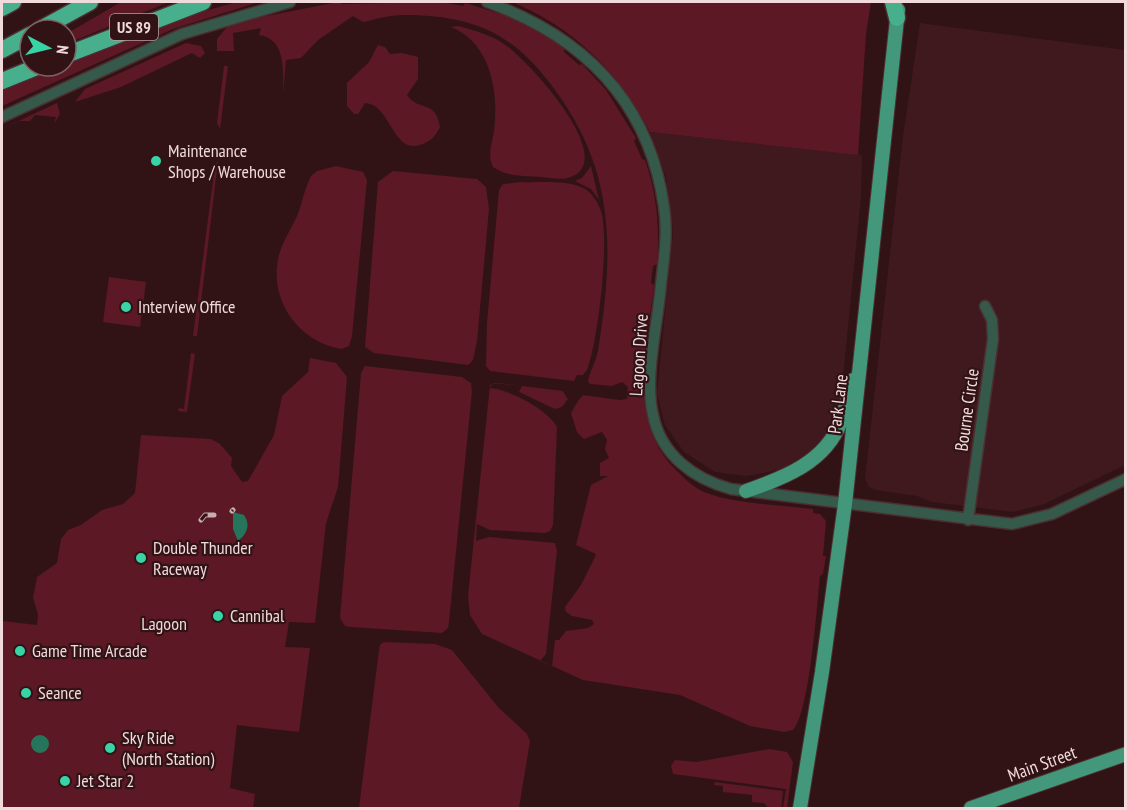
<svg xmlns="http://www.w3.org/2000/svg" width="1127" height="810" font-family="'PT Sans Narrow',sans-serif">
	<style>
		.built { fill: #3f191e }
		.green { fill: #5c1824; fill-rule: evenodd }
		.water { fill: #24755b }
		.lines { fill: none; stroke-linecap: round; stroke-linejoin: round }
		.minor-casing { stroke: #4c2f32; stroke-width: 13 }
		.major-casing { stroke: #4c2f32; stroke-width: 16 }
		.highway-casing { stroke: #4c2f32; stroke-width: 19 }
		.minor { stroke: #355a4c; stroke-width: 10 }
		.major { stroke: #43977a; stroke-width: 14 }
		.highway { stroke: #47af8c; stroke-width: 16 }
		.rail-casing { stroke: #c6aeaf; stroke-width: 5 }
		.rail { stroke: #311316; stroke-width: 3; stroke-dasharray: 9; stroke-linecap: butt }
		.poi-dot { fill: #38d4a6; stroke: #311316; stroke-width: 2 }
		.labels { text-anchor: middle; stroke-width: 4.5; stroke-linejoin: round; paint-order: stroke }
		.shield { fill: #311316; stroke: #b79ea0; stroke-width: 1.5 }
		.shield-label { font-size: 16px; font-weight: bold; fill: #f0dadb }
		.poi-label { font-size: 18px; fill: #f0dadb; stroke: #311316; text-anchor: start }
		.street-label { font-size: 18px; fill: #f0dadb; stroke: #311316 }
		.park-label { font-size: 18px; fill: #efd6d7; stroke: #311316 }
	</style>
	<rect width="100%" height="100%" fill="#311316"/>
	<!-- built -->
	<path class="built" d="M920,23l205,27v415l-81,39 -31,8 -81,-10 -15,-6 -41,-6 -7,-3 -4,-8 38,-343z
		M650,132l212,23 -1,42 -20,200 -6,20 -11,22 -17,18 -23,12 -37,7 -32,-4 -31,-20 -19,-27 -8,-31 16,-162 -7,-55z"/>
	<!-- green -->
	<path class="green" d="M121,2h48l-103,42v-10z
		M237,2h22l-86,27 -171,77v-15l167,-70z
		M338,2l5,2 99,-2 21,4 2,-3 52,16 47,29v4l15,13 3,-1 24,26 30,48 -2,3 8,18 3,1c12,34 15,69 12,104l-4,2 -2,17 3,2c-7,63 -28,134 21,184 9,9 18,18 29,23 30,12 76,13 109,17v4l7,1 6,7 -3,35h3l-3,18 -3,2c-3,27 -10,136 -27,154l-9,2 -34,-6 -70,-31 -97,-15 -101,-46 -12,-19 -2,-19 22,-211 9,-2 64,8 5,9 10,1 5,-6 36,5 8,-1 1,-12 -6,-5 -10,4 -22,-2 -2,-3c2,-10 8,-20 10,-30 16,-101 18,-181 -46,-265 -34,-45 -66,-65 -122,-70 -14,-1 -31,-2 -45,1 -8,1 -15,4 -22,5l-10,-6 -35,24 -17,18 -15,2 -3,34c0,-21 4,-55 -24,-59l2,-7 -28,5 1,18h-17v-12l10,-12 9,-5zM494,383l28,3 -3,6 36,17 7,-2 5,-7 11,1 -7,12 6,19 7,7 18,-7 5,8 -2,9 4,9 -9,5v13h8l-17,9 -15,60 20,9 -1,3 -14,28 -16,22 1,5 6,4 20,4 2,4 -6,4 -22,3 -7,9h-4l-3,26 -12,-5 6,-7 11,-103 -2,-8 -66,-6 -13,4 1,-17 13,6 55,3 5,-2 3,-6 4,-98c-9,-17 -48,-38 -68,-39z
		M512,2h359l-5,32 -8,121 -208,-23c-31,-60 -76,-104 -138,-130z
		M458,26c18,5 35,9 50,21 21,15 108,109 65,129 -9,5 -22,2 -32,1 -17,-1 -34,0 -48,-10 -6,-13 -1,-23 1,-36 5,-39 -3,-88 -43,-104z
		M186,43l15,3 4,7 -5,5 -8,-5 -71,34 -46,15 10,-13z
		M378,45l7,2 5,7 12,-1 16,4v22l-11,16c11,17 29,4 33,32 -5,10 -10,15 -20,18 -28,9 -29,-41 -55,-42l-7,11h-4l-7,-8v-23l22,-21z
		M224,66h4l-8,63 -3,-6z
		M57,103l3,11 -6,10 2,-7 -21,-2 -5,6h-12l-16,8z
		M218,161l-21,175h-4l22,-171z
		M336,166l27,6 4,8 -15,156 -3,10 -7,3c-39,-6 -69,-42 -65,-82 1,-21 15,-37 22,-56 4,-12 6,-23 12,-35l6,-5z
		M591,166l8,34 -8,-11 -16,-8 7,-3z
		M393,171l84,8 9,8 3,22 -12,132 -4,19 -5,5 -94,-12 -9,-6 13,-165z
		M521,182c18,1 47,-3 64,7 7,4 13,14 16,22 9,28 -3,131 -14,159l-4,5h-6l-3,6 -84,-10 -4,-5 1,-43 12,-133 4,-6z
		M109,277l37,5 -6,45 -37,-5z
		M191,353l4,1 -8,58 -9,-1 1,-3 5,1z
		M310,358l26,5 11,14 -9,110 -12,36 -11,100 -26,-1 -4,25 25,1 -11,84 -62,-7 -7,63 25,6 -2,14h-251v-187l35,4 1,-11 -5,-16 4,-21 20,-14 4,-24 7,-9 13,-5 21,-15 21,-6 12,-11 6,-58 70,4 9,5 12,14 -1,8 11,16 6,-1 26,-46 8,-39 26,-24z
		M365,366l97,11 9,6 1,8 -23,231 -1,6 -6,5 -91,-6 -6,-1 -5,-8 21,-245z
		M384,642l51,2 17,6 46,57 29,27 3,7 -11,67h-160l20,-158 1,-5z
		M770,749l17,3 6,10 -6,46h-4l3,-19 -113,-15 -2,-8 4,-6 21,2z
		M715,782l68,9 -2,17h-13l-4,-5 -12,-1v-7l-29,-3v-6l-9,-1z"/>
	<!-- water -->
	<path class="water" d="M233,512l11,3c7,10 3,19 -6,26l-5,-12z
		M31 744a9 9 0 1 1 18 0a9 9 0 1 1-18 0Z"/>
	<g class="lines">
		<defs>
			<path id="minor" d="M487,2c97,35 162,99 177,205 4,25 0,52 -3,77 -3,39 -17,93 -8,131 8,40 41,64 78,74l281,35 40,-10 74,-35
				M2,117l180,-83 108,-32
				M968,520l25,-181 -1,-19 -7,-14"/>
			<path id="major" d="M746,491c38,-13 80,-29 95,-70 5,-13 8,-27 12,-41
				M800,808l22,-136 23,-168 53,-494
				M971,808l155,-54"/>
			<path id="highway" d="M893,2l4,16
				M2,8l11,-6
				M39,30l51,-28
				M2,50l28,-15
				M66,55l137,-53
				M2,81l37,-15"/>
		</defs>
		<!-- minor casing -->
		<use href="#minor" class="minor-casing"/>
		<!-- major casing -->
		<use href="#major" class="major-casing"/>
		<!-- highway casing -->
		<use href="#highway" class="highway-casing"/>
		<!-- minor -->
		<use href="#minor" class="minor"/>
		<!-- major -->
		<use href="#major" class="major"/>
		<!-- highway -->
		<use href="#highway" class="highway"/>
		<defs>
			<path id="rail" d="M232,511l1,-1
				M201,520l4,-5h9"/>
		</defs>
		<!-- rail casing -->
		<use href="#rail" class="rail-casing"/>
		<!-- rail -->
		<use href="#rail" class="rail"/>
	</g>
	<!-- markers -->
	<g class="poi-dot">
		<circle cx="156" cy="161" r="6"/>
		<circle cx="126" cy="307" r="6"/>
		<circle cx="141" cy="558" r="6"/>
		<circle cx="218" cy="616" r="6"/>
		<circle cx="20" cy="651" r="6"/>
		<circle cx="26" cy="693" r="6"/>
		<circle cx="110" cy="748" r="6"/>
		<circle cx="65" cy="781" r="6"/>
	</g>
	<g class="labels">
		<!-- shield labels -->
		<rect class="shield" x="110" y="14" width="48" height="26" rx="4.5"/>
		<g class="shield-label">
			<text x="134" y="33">US 89</text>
		</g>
		<!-- poi labels -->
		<g class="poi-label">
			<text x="168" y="157">Maintenance<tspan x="168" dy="21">Shops / Warehouse</tspan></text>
			<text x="138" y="313">Interview Office</text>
			<text x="153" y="554">Double Thunder<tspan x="153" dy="21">Raceway</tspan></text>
			<text x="230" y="622">Cannibal</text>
			<text x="32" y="657">Game Time Arcade</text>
			<text x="38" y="699">Seance</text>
			<text x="122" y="744">Sky Ride<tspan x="122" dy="21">(North Station)</tspan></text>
			<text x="77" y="787">Jet Star 2</text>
		</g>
		<!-- street labels -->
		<g class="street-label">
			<text transform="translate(639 355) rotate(-86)" y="6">Lagoon Drive</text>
			<text transform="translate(838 404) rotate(-83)" y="6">Park Lane</text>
			<text transform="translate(967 410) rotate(-82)" y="6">Bourne Circle</text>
			<text transform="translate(1042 764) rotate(-20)" y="6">Main Street</text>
		</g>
		<!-- park labels -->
		<g class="park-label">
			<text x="164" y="630">Lagoon</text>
		</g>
	</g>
	<!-- border -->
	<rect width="1127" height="810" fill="none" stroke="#f0dadb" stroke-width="6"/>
	<!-- north arrow -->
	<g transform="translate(48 48) rotate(97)"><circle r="28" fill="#311316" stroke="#7d6365" stroke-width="1.5"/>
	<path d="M0-4.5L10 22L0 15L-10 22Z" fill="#38d4a6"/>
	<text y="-9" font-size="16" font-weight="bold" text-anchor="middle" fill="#f0dadb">N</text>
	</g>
</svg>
